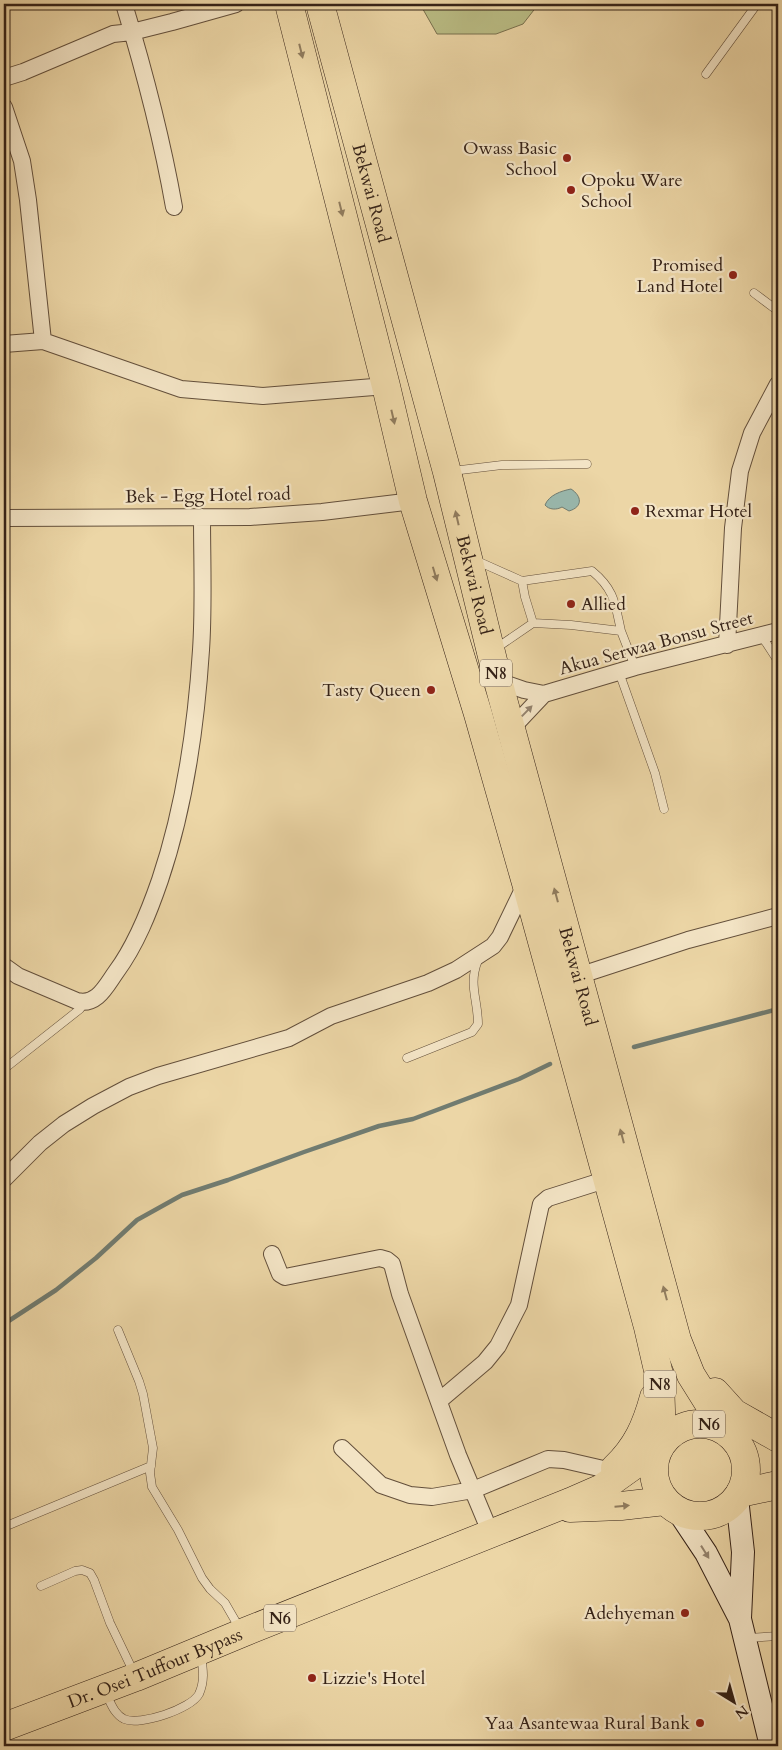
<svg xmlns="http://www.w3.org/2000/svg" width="782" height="1750" font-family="Cardo,serif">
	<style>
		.green { fill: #babd85; stroke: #78704e }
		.water { fill: #99b8ad; stroke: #717c71 }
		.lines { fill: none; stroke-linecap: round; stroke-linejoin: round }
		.stream { stroke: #717c71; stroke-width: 4.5 }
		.lane-casing { stroke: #634f3b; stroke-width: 9 }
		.street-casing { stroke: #634f3b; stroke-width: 18 }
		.secondary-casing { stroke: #352217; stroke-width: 24 }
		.highway-casing { stroke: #352217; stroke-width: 29 }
		.lane { stroke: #f3e4c5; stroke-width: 8 }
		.street { stroke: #f3e4c5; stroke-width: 16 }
		.secondary { stroke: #f3e4c5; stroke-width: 22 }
		.highway { stroke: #ecd6a6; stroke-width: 28 }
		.oneway { fill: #907c5e }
		.oneway2 { fill: #94836e }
		.poi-dot { fill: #8f2418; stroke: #f3e4c5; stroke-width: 2 }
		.labels { text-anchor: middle; stroke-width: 4.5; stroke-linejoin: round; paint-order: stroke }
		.shield { fill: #f3e4c5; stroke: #6e5c4b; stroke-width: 1 }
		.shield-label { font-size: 16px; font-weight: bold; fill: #352217 }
		.poi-label { font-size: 18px; fill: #352217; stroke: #f3e4c5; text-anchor: end }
		.street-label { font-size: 18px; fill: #352217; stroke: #f3e4c5 }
	</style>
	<rect width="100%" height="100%" fill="#ecd6a6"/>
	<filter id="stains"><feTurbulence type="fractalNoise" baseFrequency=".004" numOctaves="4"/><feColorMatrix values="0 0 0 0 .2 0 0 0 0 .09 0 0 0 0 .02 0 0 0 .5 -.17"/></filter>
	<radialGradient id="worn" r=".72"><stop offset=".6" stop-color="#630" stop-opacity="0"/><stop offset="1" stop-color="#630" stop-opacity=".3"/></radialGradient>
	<!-- green -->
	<path class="green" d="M420,4h114l3,2 -14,18 -27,10h-59z"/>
	<!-- water -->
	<path class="water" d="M571,489c11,7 12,18 -2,22l-7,-4c-5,3 -13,3 -17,-2 4,-10 16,-14 26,-16z"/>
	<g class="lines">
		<!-- stream -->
		<path class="stream" d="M634,1047l144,-38
			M4,1324l52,-34 40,-32 41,-38 45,-25 46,-15 76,-28 75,-26 34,-7 106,-40 31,-15"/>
		<defs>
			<path id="lane" d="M706,74l51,-70
				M754,293l24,18
				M452,471l50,-6 85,-1
				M475,560l47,21 3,16 8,26
				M522,581l70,-10c23,19 23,33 29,60
				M761,635l17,26
				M495,649l38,-26 38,2 50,6 14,36
				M619,672l36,101 9,36
				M407,1058l65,-26 6,-8c0,-25 -10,-39 0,-64
				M4,1069l76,-60 4,-7
				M118,1330l21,51 4,13 10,54 -3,25 2,14 26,43 24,48 8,11 15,14 15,26
				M4,1527l147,-61
				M41,1586l34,-15 7,-1 8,3 4,7 16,43 24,50
				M748,1638l30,-2
				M106,1694c5,9 8,20 18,25 16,7 67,-10 75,-25 6,-13 4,-25 2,-39"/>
			<path id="street" d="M124,4c20,66 38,135 50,203
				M4,78l19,-6 90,-38 19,-2 40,-10 64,-18
				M4,107l18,54 6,39 15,141
				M4,344l39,-3 138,48 82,7 123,-10
				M4,518l246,-1 72,-5 91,-11
				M727,645l6,-117 7,-57 12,-38 26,-49
				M498,681l26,9 20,4 91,-27 143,-36
				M511,729l33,-35
				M4,966l14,10 59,25c20,5 29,-15 39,-29 20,-27 33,-60 44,-92 25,-74 36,-152 41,-230 3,-44 1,-89 1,-133
				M578,976l110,-36 90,-24
				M4,1179l36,-36 24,-19 29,-18 36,-19 29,-11 131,-38 42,-22 97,-33 28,-13 37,-24 7,-9 26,-54
				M272,1254l8,20 5,3 95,-19 7,2 5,4 8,30 58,161 33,79
				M439,1401l46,-39 13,-16 21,-41 22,-101 7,-6 60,-19
				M342,1448l39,37 29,10 22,2 41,-7 75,-31 16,1 48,11"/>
			<path id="secondary" d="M737,1498l6,54 -3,66
				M678,1511l28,42 34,66 31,127"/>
			<g id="highway">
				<path d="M289,4l97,382 27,115 65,213 48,169 122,444 12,52 2,63"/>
				<path id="s1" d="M320,4l127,468 51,209 179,659 14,35 35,56"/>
				<path d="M715,1392l19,21 44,25"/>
				<circle cx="700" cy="1470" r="46"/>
				<path d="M615,1468c22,-21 31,-42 39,-71"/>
				<path d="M740,1493l38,-8"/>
				<path d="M570,1508l51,-2 44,-5"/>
				<path id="s2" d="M4,1727l132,-50 106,-44 328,-131 32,-14 56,-40"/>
			</g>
		</defs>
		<!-- lane casing -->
		<use href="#lane" class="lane-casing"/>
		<!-- street casing -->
		<use href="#street" class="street-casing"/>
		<!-- secondary casing -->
		<use href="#secondary" class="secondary-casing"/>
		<!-- highway casing -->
		<use href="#highway" class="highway-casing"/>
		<!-- lane -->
		<use href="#lane" class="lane"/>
		<!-- street -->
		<use href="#street" class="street"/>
		<!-- secondary -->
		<use href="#secondary" class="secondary"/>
		<!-- highway -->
		<use href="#highway" class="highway"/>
	</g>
	<!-- one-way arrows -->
	<defs><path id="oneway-solid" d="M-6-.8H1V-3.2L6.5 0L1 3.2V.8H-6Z" transform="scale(1.25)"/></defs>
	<g class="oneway">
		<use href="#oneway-solid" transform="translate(301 51) rotate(76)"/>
		<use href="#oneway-solid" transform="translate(341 209) rotate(76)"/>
		<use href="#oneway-solid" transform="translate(393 417) rotate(77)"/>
		<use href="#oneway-solid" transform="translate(457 518) rotate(-103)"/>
		<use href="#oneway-solid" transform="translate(435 574) rotate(73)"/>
		<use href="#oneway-solid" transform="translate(556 895) rotate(-105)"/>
		<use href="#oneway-solid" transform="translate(622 1136) rotate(-105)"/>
		<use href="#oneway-solid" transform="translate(665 1293) rotate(-105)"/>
		<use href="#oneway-solid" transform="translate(622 1506) rotate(-5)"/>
	</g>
	<g class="oneway2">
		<use href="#oneway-solid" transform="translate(527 711) rotate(-46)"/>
		<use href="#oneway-solid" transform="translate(705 1552) rotate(58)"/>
	</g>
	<!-- markers -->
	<g class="poi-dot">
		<circle cx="567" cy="158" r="5"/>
		<circle cx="571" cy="190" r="5"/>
		<circle cx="733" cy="275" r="5"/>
		<circle cx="635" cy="511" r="5"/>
		<circle cx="571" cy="604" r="5"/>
		<circle cx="431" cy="690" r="5"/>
		<circle cx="685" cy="1613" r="5"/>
		<circle cx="312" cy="1678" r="5"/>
		<circle cx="700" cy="1723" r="5"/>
	</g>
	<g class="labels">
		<!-- shield labels -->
		<g class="shield">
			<rect x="480" y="659.5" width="32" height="27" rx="4"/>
			<rect x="644" y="1370.5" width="32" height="27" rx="4"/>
			<rect x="693" y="1410.5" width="32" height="27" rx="4"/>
			<rect x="264" y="1604.5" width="32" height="27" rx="4"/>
		</g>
		<g class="shield-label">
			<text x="496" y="679">N8</text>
			<text x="660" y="1390">N8</text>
			<text x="709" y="1430">N6</text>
			<text x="280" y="1624">N6</text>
		</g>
		<!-- poi labels -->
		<g class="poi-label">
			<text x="557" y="154">Owass Basic<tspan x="557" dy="21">School</tspan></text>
			<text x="581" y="186" text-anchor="start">Opoku Ware<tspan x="581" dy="21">School</tspan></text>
			<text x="723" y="271">Promised<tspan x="723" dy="21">Land Hotel</tspan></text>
			<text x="645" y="517" text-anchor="start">Rexmar Hotel</text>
			<text x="581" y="610" text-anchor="start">Allied</text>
			<text x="421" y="696">Tasty Queen</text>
			<text x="675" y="1619">Adehyeman</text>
			<text x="322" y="1684" text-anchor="start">Lizzie's Hotel</text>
			<text x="690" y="1729">Yaa Asantewaa Rural Bank</text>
		</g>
		<!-- street labels -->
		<g class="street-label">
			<text dy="6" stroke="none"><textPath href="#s1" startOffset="196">Bekwai Road</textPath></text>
			<text transform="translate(208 495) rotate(-1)" y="6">Bek - Egg Hotel road</text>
			<text dy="6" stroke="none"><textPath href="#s1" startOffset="601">Bekwai Road</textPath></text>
			<text transform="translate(656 643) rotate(-15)" y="6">Akua Serwaa Bonsu Street</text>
			<text dy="6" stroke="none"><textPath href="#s1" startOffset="1006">Bekwai Road</textPath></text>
			<text dy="6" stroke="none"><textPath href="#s2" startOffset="162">Dr. Osei Tuffour Bypass</textPath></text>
		</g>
	</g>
	<!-- margin -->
	<rect width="782" height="1750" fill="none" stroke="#ecd6a6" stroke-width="20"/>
	<rect x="5" y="5" width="772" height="1740" fill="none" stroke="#352217" stroke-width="2.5"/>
	<rect x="10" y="10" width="762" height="1730" fill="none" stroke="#352217"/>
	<!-- north arrow -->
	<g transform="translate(734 1702) rotate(143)" stroke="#f3e4c5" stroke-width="4" paint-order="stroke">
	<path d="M0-4L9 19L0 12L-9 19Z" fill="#352217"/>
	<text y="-8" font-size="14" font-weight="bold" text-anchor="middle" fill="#352217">N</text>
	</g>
	<rect width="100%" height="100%" filter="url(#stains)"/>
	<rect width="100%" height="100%" fill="url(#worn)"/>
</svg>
